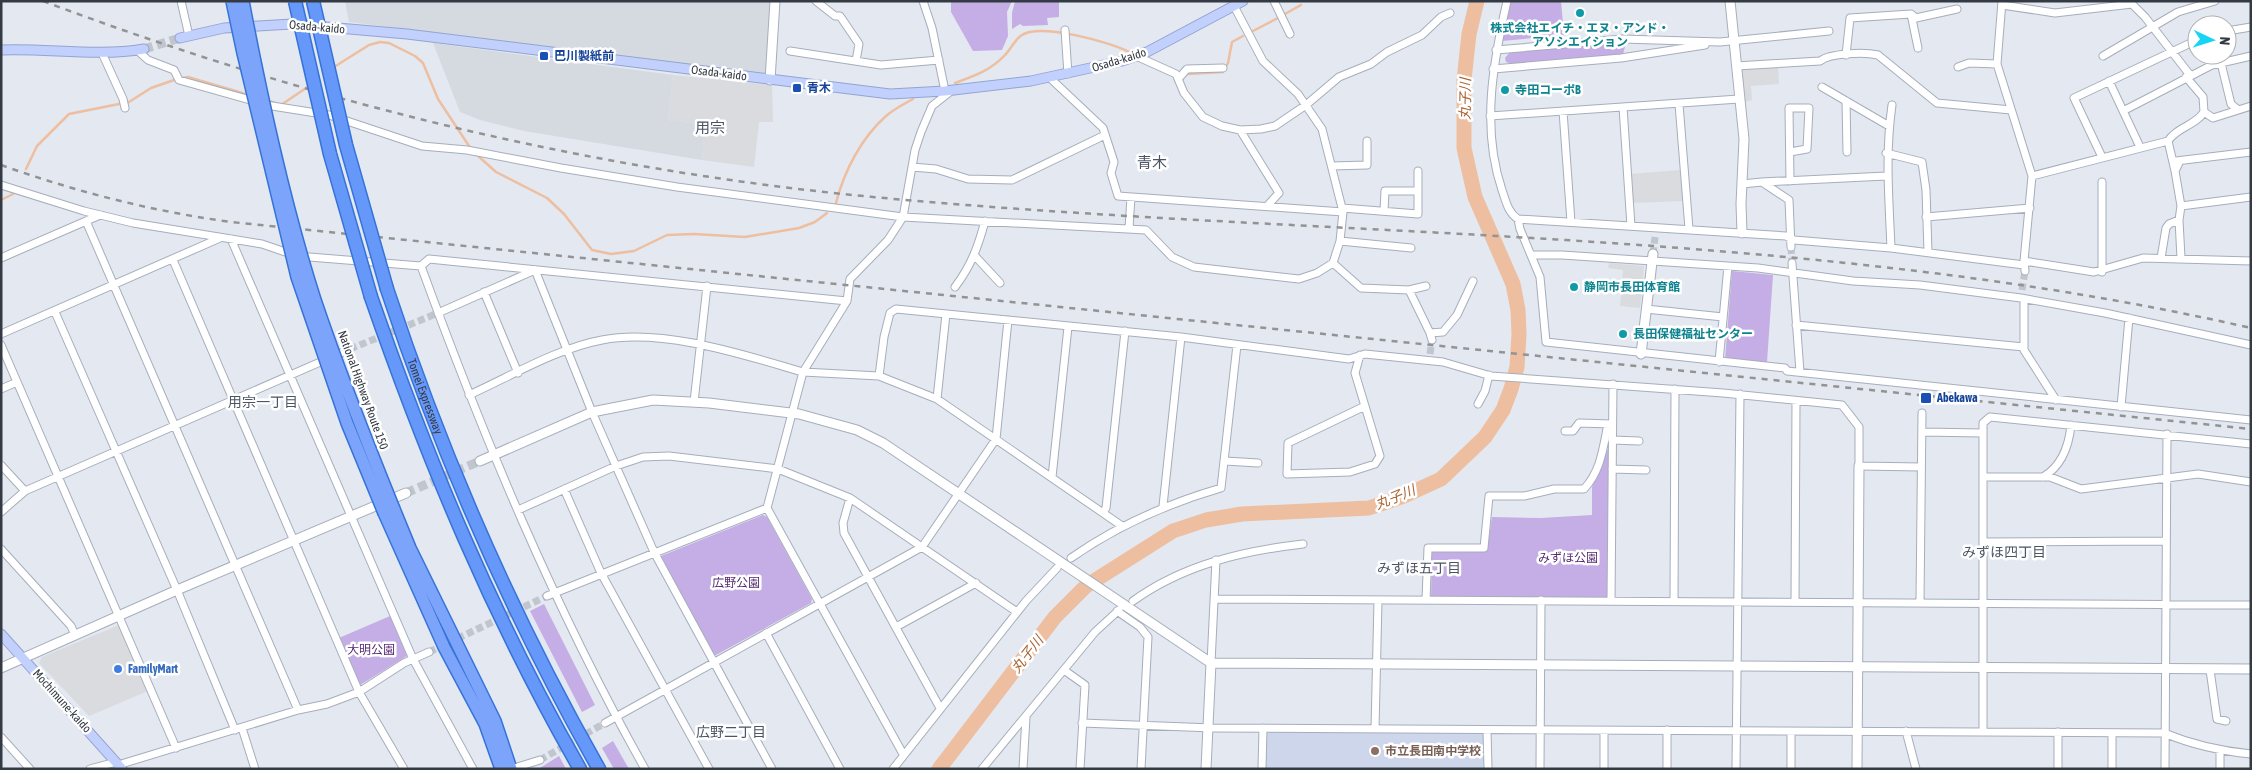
<svg xmlns="http://www.w3.org/2000/svg" width="2252" height="770" font-family="'Asap Condensed','Noto Sans JP',sans-serif">
	<style>
		.industrial { fill: #d5dae0 }
		.education { fill: #cdd6ea }
		.green { fill: #c5ade5 }
		.parking { fill: #d9dbdf }
		.lines { fill: none; stroke-linecap: round; stroke-linejoin: round }
		.stream { stroke: #edbfa0; stroke-width: 2.5 }
		.river { stroke: #edbfa0; stroke-width: 15 }
		.minor-tunnel { stroke: #c0c5ce; stroke-width: 7; stroke-dasharray: 7 3.5; stroke-linecap: butt }
		.tertiary-tunnel { stroke: #c0c5ce; stroke-width: 9; stroke-dasharray: 9 4.5; stroke-linecap: butt }
		.secondary-tunnel { stroke: #c0c5ce; stroke-width: 9; stroke-dasharray: 9 4.5; stroke-linecap: butt }
		.minor-casing { stroke: #a6aebc; stroke-width: 9 }
		.tertiary-casing { stroke: #a6aebc; stroke-width: 11 }
		.secondary-casing { stroke: #94a4d0; stroke-width: 11 }
		.trunk-casing { stroke: #3673d8; stroke-width: 14 }
		.motorway-casing { stroke: #3673d8; stroke-width: 15 }
		.minor { stroke: #fff; stroke-width: 7 }
		.tertiary { stroke: #fff; stroke-width: 9 }
		.secondary { stroke: #c2d0fd; stroke-width: 9 }
		.trunk { stroke: #7ca4fa; stroke-width: 11 }
		.motorway { stroke: #6698fa; stroke-width: 12 }
		.rail { stroke: #939393; stroke-width: 2.5; stroke-dasharray: 6 6; stroke-linecap: butt }
		.trunk-bridge-casing { stroke: #3673d8; stroke-width: 14; stroke-linecap: butt }
		.motorway-bridge-casing { stroke: #3673d8; stroke-width: 15; stroke-linecap: butt }
		.trunk-bridge { stroke: #7ca4fa; stroke-width: 11 }
		.motorway-bridge { stroke: #6698fa; stroke-width: 12 }
		.culture-dot { fill: #0f9aa8; stroke: #fff; stroke-width: 2 }
		.transit-dot { fill: #1a4fb4; stroke: #fff; stroke-width: 2 }
		.shop-dot { fill: #3f7fe0; stroke: #fff; stroke-width: 2 }
		.education-dot { fill: #8d6e63; stroke: #fff; stroke-width: 2 }
		.labels { text-anchor: middle; stroke-width: 5; stroke-linejoin: round; paint-order: stroke }
		.street-label { font-size: 12px; fill: #343a43; stroke: #fff }
		.culture-label { font-size: 12px; font-weight: bold; fill: #0d838f; stroke: #fff; text-anchor: start }
		.transit-label { font-size: 12px; font-weight: bold; fill: #164399; stroke: #fff; text-anchor: start }
		.park-label { font-size: 12px; fill: #562972; stroke: #fff }
		.shop-label { font-size: 12px; font-weight: bold; fill: #366cbe; stroke: #fff; text-anchor: start }
		.education-label { font-size: 12px; font-weight: bold; fill: #785e54; stroke: #fff; text-anchor: start }
		.water-label { font-size: 14px; font-style: italic; fill: #ab6331; stroke: #fff }
		.neighbourhood-label { font-size: 14px; fill: #4b5665; stroke: #fff }
		.quarter-label { font-size: 15px; fill: #4b5665; stroke: #fff }
	</style>
	<rect width="100%" height="100%" fill="#e3e8f1"/>
	<!-- industrial -->
	<path class="industrial" d="M345,1h425l-4,75 -417,-54z
		M433,43l240,32 -5,45 37,5 -3,35 -178,-29 -44,-11 -20,-8z"/>
	<!-- education -->
	<path class="education" d="M1269,730l217,2v37h-222l1,-35z"/>
	<!-- green -->
	<path class="green" d="M951,1h61l-5,11 1,24 -6,14 -29,1 -22,-39z
		M1015,1h44v16l-12,1 1,7 -25,1 -3,-2 -8,5v-16z
		M1510,1h51l3,34 -62,6z
		M1619,42l6,5 -2,7 -4,2 -106,8 -7,-2 -1,-4 5,-6z
		M1732,271l41,4 -6,87 -42,-3z
		M1608,449l1,146 -3,3 -175,-1 1,-46h55l5,-34 49,1 51,-3v-28z
		M763,515l4,2 45,82 -1,4 -95,52 -4,-2 -51,-97z
		M544,604l51,101 -13,7 -52,-101z
		M390,616l17,40 -47,29 -21,-47z
		M613,741l16,28h-15l-12,-21z
		M559,756l7,13h-26v-1z"/>
	<!-- parking -->
	<path class="parking" d="M1778,66l1,18 -28,2 1,14 -8,2 -3,-34z
		M673,75l99,10 1,37h-14l-5,45 -52,-7 3,-35 -37,-5z
		M1680,170l3,31 -50,2 -2,-29z
		M1609,263l35,3 -4,42 -20,-2 3,-36 -15,-2z
		M119,625l29,66 -59,25 -50,-53 3,-6z"/>
	<g class="lines">
		<!-- stream -->
		<path class="stream" d="M1283,15l18,-10
			M1251,32l27,-14
			M334,67l35,-22 11,-3 9,1 26,13 8,7 15,36 33,50
			M1188,74l35,-2 5,-9 4,-21 11,-6
			M182,78l6,-1 61,18
			M955,83c19,-7 35,-12 50,-28 6,-6 10,-16 17,-20 18,-12 90,7 109,18
			M266,100l15,5 28,-19
			M477,155l19,17 51,26 17,16 28,36 19,4 23,-3 33,-16 27,-1 51,3 54,-9 16,-6 12,-9
			M26,169l11,-23 32,-32 60,-12 22,-14 26,-9
			M1,200l12,-6
			M836,203c8,-32 26,-66 50,-87 8,-7 18,-12 27,-17"/>
		<!-- river -->
		<path class="river" d="M939,769l116,-152 31,-31 87,-55 33,-11 36,-6 127,-6 35,-12 37,-17 44,-42 18,-27 8,-21 6,-22 2,-33 -1,-24 -5,-26 -38,-87 -11,-49v-68l5,-46 8,-33"/>
		<!-- minor-tunnel -->
		<path class="minor-tunnel" d="M1791,247l1,16
			M1653,254l2,-17
			M2022,290l3,-19
			M350,349l88,-36
			M1430,354l2,-14
			M429,652l118,-56
			M540,760l65,-37"/>
		<!-- tertiary-tunnel -->
		<path class="tertiary-tunnel" d="M406,493l74,-32"/>
		<!-- secondary-tunnel -->
		<path class="secondary-tunnel" d="M144,49l36,-11"/>
		<defs>
			<path id="minor" d="M181,1l8,35
				M816,1l19,15h5l19,28 -3,17
				M923,1l9,27 13,63
				M1274,1l16,33
				M1507,1c-14,62 -26,127 -5,189 4,11 6,23 16,29l268,17 8,4 97,8 133,17
				M2002,1l-5,63 35,112 -8,85 1,10
				M2130,2l15,15 45,58
				M2002,5l53,8 77,-9
				M1911,14l7,34
				M1065,30l3,44
				M2227,31l24,-4
				M137,50l11,10 26,10 5,10 93,26 57,9 93,31 45,4 94,18 116,19 226,30 243,13 26,27 22,10 105,12 18,-6 16,-10 7,-22 3,-29 -21,-83 -24,-35 -35,-33 -29,-55
				M1496,50l127,-11 97,3 109,-11
				M790,51l91,14 58,-5
				M102,53l21,46 2,9
				M1846,55l4,-37 61,-4 5,4 41,-9
				M1136,56l40,18 8,19 19,24 19,9 18,4 21,-1 14,-3 31,-21 33,-28 32,-13 16,-12 35,-17 19,-18 9,-4
				M2103,56l75,-44 37,-11
				M2221,63l10,41 6,5
				M1736,66l84,-5c10,-8 44,-9 58,-6l59,48 74,7
				M1958,67l11,-4 28,1
				M1493,69l128,-11 84,-13
				M1050,78l53,50 11,34 -3,11 7,23 225,16
				M1179,78l8,-9 36,-1
				M2109,81l31,66
				M1822,87l67,39
				M951,91l-19,15 -11,26 -6,18 -12,67 -15,23 -38,39 -3,22 -44,71 76,4 5,-39 6,-24 6,-4 285,28 168,22 16,-5 78,8 48,14 232,17 119,12 17,22v39l62,1
				M1846,101l1,51
				M1679,104l10,125
				M1623,107l8,119
				M1563,111l8,111
				M2123,111l89,-46 39,-9
				M2204,112l9,6 38,-12
				M1490,116l249,-17
				M1240,130l39,63 -12,13
				M1790,152l17,-3 2,-41h-20l1,73
				M1886,153l36,9 4,28 2,62
				M2102,157l-28,-59 123,-58
				M2176,161l75,-9
				M2180,161l-5,10 6,35 70,-9
				M1332,166l35,-1v-24
				M912,167l24,2 32,10 44,1 93,-45
				M2175,171l-7,-30c9,-14 27,-15 36,-29l-1,-15 -17,-20
				M2032,176l136,-35
				M1762,182l124,-6
				M1742,184l20,-2 27,18 2,47
				M1,185l83,26 49,12 129,21 35,12 124,10 8,-7 418,42
				M1342,208l76,6v-43
				M1384,211l1,-20h33
				M1926,217l104,-9
				M1518,219l2,10 20,48 6,65 239,26 2,3 464,49
				M86,221l212,489
				M1129,228l2,-31
				M231,239l182,420 60,110
				M1340,241l71,7
				M1891,248c-2,-49 -6,-94 1,-143
				M1532,255h30l196,13 95,13 67,4 101,13 84,15 146,32
				M975,256l25,27
				M1,258l99,-43
				M2161,258l5,-30 3,-4 10,-4
				M2181,258l-2,-38 2,-14
				M173,260l186,432 45,77
				M2024,261l70,11 49,-14 108,3
				M1333,263l28,25 48,2 17,-4
				M1792,263l8,109
				M421,266c63,173 134,343 224,503
				M2102,272v-90
				M955,287c16,-21 23,-40 30,-66
				M1409,290l21,43
				M484,292l34,81
				M2024,299v51l32,50
				M1646,309l77,8
				M55,312l122,278 58,140
				M438,313l97,-43 57,142 62,140 118,217
				M1796,325l228,22
				M1,334l219,-96
				M1432,340l-2,-7 13,-1 14,-17 16,-34
				M1,345l175,403
				M1360,355l-5,18 25,83 -5,8 -25,8 -63,2 1,-31 77,-37
				M1719,362l9,-96
				M879,376l58,23 185,127
				M1,389l16,-7
				M469,395c42,-19 89,-47 133,-55 62,-12 142,15 201,32l-36,136 136,246
				M937,399l9,-85
				M694,402l13,-116
				M1478,404l7,-13 4,-16
				M2121,407l8,-89
				M1565,431h8l6,-8 33,1
				M1922,432l61,1
				M1612,440l27,1
				M1225,461l33,2
				M1,465l24,26
				M1612,469l34,1
				M1052,477l16,-150
				M1983,477h67l31,12 117,-15 53,8
				M2043,477c19,-11 26,-32 28,-52
				M564,489l37,84 108,196
				M850,498l-7,25 1,10 96,175
				M1163,506l18,-169
				M518,510l98,-44 27,-9 26,-1 109,13 72,29 167,114
				M1,512l24,-21 325,-142
				M1103,513l3,-5 19,-177
				M1985,542l181,-1
				M1,549l70,77 4,9
				M1071,558c47,-33 95,-54 150,-70l16,-143
				M547,596l220,-88
				M1215,599l1036,6
				M1426,600l2,-52h56l5,-52h35l30,-7h30c17,-18 19,-41 24,-65
				M1133,601c50,-36 109,-50 170,-57
				M1611,601l2,-217
				M1674,601l1,-212
				M1795,602l1,-201
				M1920,602l2,-189
				M1117,611l23,16 8,10 -7,132
				M896,627l80,-44
				M766,633l74,136
				M1211,663l5,-103
				M1064,670l21,15 -5,84
				M2210,670l7,49 9,2
				M605,723l317,-176 74,-108 12,-119
				M1082,723l131,5 951,5c29,12 56,18 87,21
				M242,728l13,41
				M1375,729l3,-128
				M1487,730l1,39
				M1906,731l10,38
				M1983,731v-308l7,-6 261,27
				M2058,732v37
				M2112,733v36
				M1,737l29,32
				M2220,751v18
				M118,765l180,-55 29,-6 32,-12 45,-29 25,-11
				M90,769l26,-7
				M511,769l29,-9
				M893,769l133,-168 31,-33
				M982,769l113,-137 24,-22
				M1023,769l3,-52
				M1262,769l1,-41
				M1540,769l1,-169
				M1604,769v-38
				M1667,769v-39
				M1736,769l4,-375
				M1791,769v-37
				M2165,769l2,-335"/>
			<path id="tertiary" d="M1730,1l14,138 -3,65 1,29
				M770,80l5,-79
				M1641,354l12,-100
				M480,461l112,-49 61,-12 56,3 90,11 58,16 26,13 328,220 1040,6
				M1,668l176,-78 229,-97
				M1206,769l5,-106
				M1857,769l2,-303"/>
			<path id="secondary" d="M180,38l44,-10 68,-4 115,10 483,60 55,-3 86,-10 91,-20 25,-9 96,-51
				M1,50c48,-2 95,7 143,-1
				M1,634l121,135"/>
			<path id="trunk" d="M394,509l16,39 85,173 16,48
				M384,513l60,134 41,77 16,45"/>
			<g id="motorway">
				<path id="s1" d="M387,289c56,170 124,325 212,480"/>
				<path d="M371,297c58,167 121,318 209,472"/>
			</g>
		</defs>
		<!-- minor casing -->
		<use href="#minor" class="minor-casing"/>
		<!-- tertiary casing -->
		<use href="#tertiary" class="tertiary-casing"/>
		<!-- secondary casing -->
		<use href="#secondary" class="secondary-casing"/>
		<!-- trunk casing -->
		<use href="#trunk" class="trunk-casing"/>
		<!-- motorway casing -->
		<use href="#motorway" class="motorway-casing"/>
		<!-- minor -->
		<use href="#minor" class="minor"/>
		<!-- tertiary -->
		<use href="#tertiary" class="tertiary"/>
		<!-- secondary -->
		<use href="#secondary" class="secondary"/>
		<!-- trunk -->
		<use href="#trunk" class="trunk"/>
		<!-- motorway -->
		<use href="#motorway" class="motorway"/>
		<!-- rail -->
		<path class="rail" d="M43,1c268,101 545,169 830,196 459,43 926,28 1378,131
			M1,165c76,27 150,46 230,57l2020,207"/>
		<defs>
			<path id="trunk-bridge" d="M232,1l11,52 54,224 50,146 37,90
				M243,1c19,100 41,202 72,299 24,71 51,140 79,209"/>
			<path id="motorway-bridge" d="M295,1l35,153 41,143
				M313,1l33,144 41,144"/>
		</defs>
		<!-- trunk-bridge casing -->
		<use href="#trunk-bridge" class="trunk-bridge-casing"/>
		<!-- motorway-bridge casing -->
		<use href="#motorway-bridge" class="motorway-bridge-casing"/>
		<!-- trunk-bridge -->
		<use href="#trunk-bridge" class="trunk-bridge"/>
		<!-- motorway-bridge -->
		<use href="#motorway-bridge" class="motorway-bridge"/>
	</g>
	<!-- markers -->
	<g class="culture-dot">
		<circle cx="1580" cy="13" r="5"/>
		<circle cx="1505" cy="90" r="5"/>
		<circle cx="1574" cy="287" r="5"/>
		<circle cx="1623" cy="334" r="5"/>
	</g>
	<g class="transit-dot">
		<rect x="539" y="51" width="10" height="10" rx="2.5"/>
		<rect x="792" y="83" width="10" height="10" rx="2.5"/>
		<rect x="1920" y="392" width="12" height="12" rx="2.5"/>
	</g>
	<circle class="shop-dot" cx="118" cy="669" r="5"/>
	<circle class="education-dot" cx="1375" cy="751" r="5"/>
	<g class="labels">
		<!-- street labels -->
		<g class="street-label">
			<text transform="translate(317 27) rotate(5)" y="4">Osada-kaido</text>
			<text transform="translate(1119 60) rotate(-17)" y="4">Osada-kaido</text>
			<text transform="translate(719 73) rotate(7)" y="4">Osada-kaido</text>
			<text transform="translate(363 390) rotate(70)" y="4">National Highway Route 150</text>
			<text dy="4" stroke="none"><textPath href="#s1" startOffset="114">Tomei Expressway</textPath></text>
			<text transform="translate(62 701) rotate(48)" y="4">Mochimune-kaido</text>
		</g>
		<!-- culture labels -->
		<g class="culture-label">
			<text x="1580" y="32" text-anchor="middle">株式会社エイチ・エヌ・アンド・<tspan x="1580" dy="14">アソシエイション</tspan></text>
			<text x="1515" y="94">寺田コーポB</text>
			<text x="1584" y="291">静岡市長田体育館</text>
			<text x="1633" y="338">長田保健福祉センター</text>
		</g>
		<!-- transit labels -->
		<g class="transit-label">
			<text x="554" y="60">巴川製紙前</text>
			<text x="807" y="92">青木</text>
			<text x="1937" y="402">Abekawa</text>
		</g>
		<!-- park labels -->
		<g class="park-label">
			<text x="1568" y="562">みずほ公園</text>
			<text x="736" y="587">広野公園</text>
			<text x="371" y="654">大明公園</text>
		</g>
		<!-- shop labels -->
		<g class="shop-label">
			<text x="128" y="673">FamilyMart</text>
		</g>
		<!-- education labels -->
		<g class="education-label">
			<text x="1385" y="755">市立長田南中学校</text>
		</g>
		<!-- water labels -->
		<g class="water-label">
			<text transform="translate(1465 99) rotate(-89)" y="5">丸子川</text>
			<text transform="translate(1395 497) rotate(-22)" y="5">丸子川</text>
			<text transform="translate(1027 654) rotate(-52)" y="5">丸子川</text>
		</g>
		<!-- neighbourhood labels -->
		<g class="neighbourhood-label">
			<text x="263" y="407">用宗一丁目</text>
			<text x="2004" y="557">みずほ四丁目</text>
			<text x="1419" y="573">みずほ五丁目</text>
			<text x="731" y="737">広野二丁目</text>
		</g>
		<!-- quarter labels -->
		<g class="quarter-label">
			<text x="710" y="133">用宗</text>
			<text x="1152" y="168">青木</text>
		</g>
	</g>
	<!-- border -->
	<rect width="2252" height="770" fill="none" stroke="#343a43" stroke-width="5"/>
	<!-- north arrow -->
	<g transform="translate(2212 40) rotate(94)"><circle r="24" fill="#ffffff" stroke="#aeb0b4"/>
	<path d="M0-4L9 19L0 12L-9 19Z" fill="#18d4f4"/>
	<text y="-8" font-size="14" font-weight="bold" text-anchor="middle" fill="#343a43">N</text>
	</g>
</svg>
